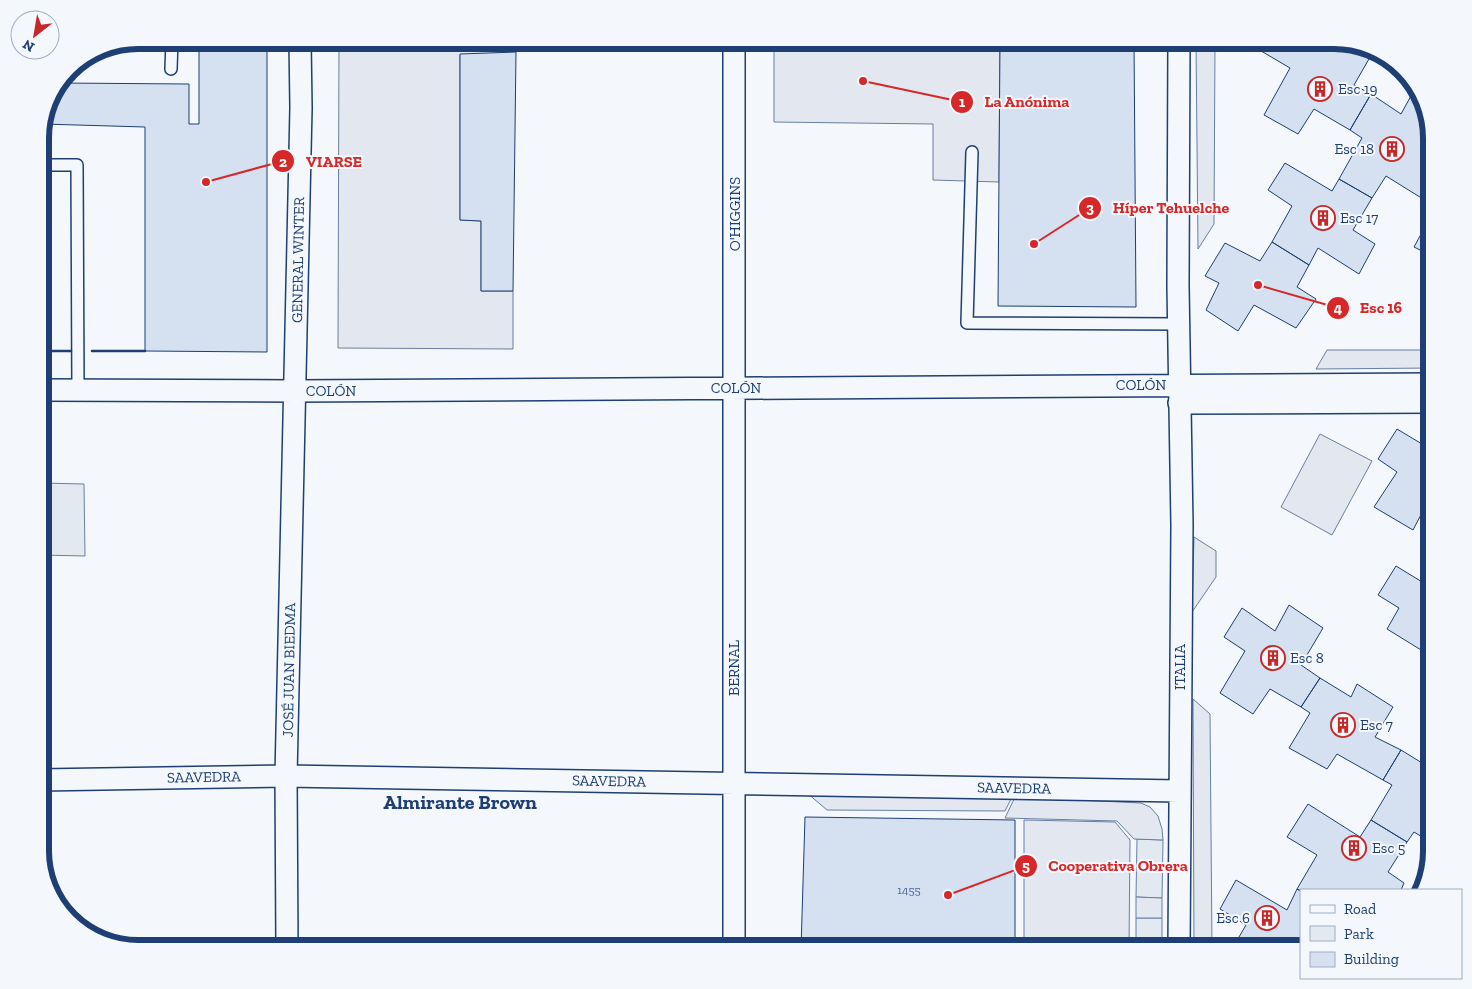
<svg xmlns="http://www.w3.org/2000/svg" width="1472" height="989" font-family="'Zilla Slab',serif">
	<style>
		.green { fill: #e3e9f0; stroke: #687fa3 }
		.parking { fill: #e3e8f0; stroke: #687fa3 }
		.building { fill: #d5e0f0; stroke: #1d3f73 }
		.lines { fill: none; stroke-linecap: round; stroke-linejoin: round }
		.lane-casing { stroke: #1d3f73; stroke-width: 14 }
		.street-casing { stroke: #1d3f73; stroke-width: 24 }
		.lane { stroke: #f4f7fb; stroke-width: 11 }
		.street { stroke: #f4f7fb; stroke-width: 21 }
		.wall { stroke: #1d3f73; stroke-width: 2.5 }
		.labels { text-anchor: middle; stroke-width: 4; stroke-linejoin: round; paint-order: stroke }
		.number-label { font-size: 12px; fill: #4b6792 }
		.poi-label { font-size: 15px; fill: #1d3f73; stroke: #f4f7fb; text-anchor: start }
		.street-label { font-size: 15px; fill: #1d3f73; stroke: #f4f7fb }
		.district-label { font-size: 20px; font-weight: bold; fill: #1d3f73; stroke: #f4f7fb }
		.rim { fill: none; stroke: #1d3f73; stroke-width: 6 }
		.leader { fill: none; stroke: #d62828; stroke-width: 2 }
		.callout-dot { fill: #d62828; stroke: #f4f7fb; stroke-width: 2 }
		.mark-label { font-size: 15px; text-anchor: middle; font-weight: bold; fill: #fff }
		.callout-label { font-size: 16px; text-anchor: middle; font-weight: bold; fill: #d62828; stroke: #f4f7fb; stroke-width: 4; stroke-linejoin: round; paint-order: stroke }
	</style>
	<rect width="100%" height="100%" fill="#f4f7fb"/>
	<!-- green -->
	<path class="green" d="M40,483l44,1 1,72 -45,-1z
		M1137,839l26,1 -1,58 -26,-1z
		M1136,918h26v31h-26z"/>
	<!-- parking -->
	<path class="parking" d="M339,40h177v12l-56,3v165l21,1v70h32v58l-175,-1z
		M774,40h226l-1,142 -66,-2v-56l-159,-2z
		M1196,40l19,1 -1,183 -16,25z
		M1327,350h105v18l-116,1z
		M1320,434l52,27 -40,74 -51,-28z
		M1194,537l22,14v26l-24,35z
		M1193,699l17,15 2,235h-18z
		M807,793l205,4 -7,14 -178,-1z
		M1015,797l126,6 9,4 8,9 4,13 1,11 -29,-1 -17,-18 -112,-3z
		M1024,820l91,2 15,18 -1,109h-105z
		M1136,897l26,1v20h-26z"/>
	<!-- building -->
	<path class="building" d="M199,40h68v312l-122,-1v-224l-103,-3 6,-24 11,-17 130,1v40h10z
		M1000,40h134l2,267 -138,-1z
		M1261,40h57l8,5 3,-5h5l39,12 -19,33 17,9 -21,36 -36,-21 -16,25 -34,-19 26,-47 -34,-20z
		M516,52l-3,239h-32v-70l-21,-1v-166z
		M1371,94l30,20 11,-20 10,5 10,39 -9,19 9,7v20l-9,15 -37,-23 -14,22 -33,-19 23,-41 -12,-8z
		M1285,163l47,28 7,-12 33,19 -19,32 22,14 -16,30 -41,-26 -9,17 -37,-23 20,-36 -24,-16z
		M1432,184v19l-9,-4z
		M1432,214v42l-18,-9z
		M1272,242l37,23 -12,22 19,12 -20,29 -42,-23 -16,26 -32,-21 13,-27 -14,-7 20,-33 35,18z
		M40,319h10v32h-10z
		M1397,429l35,21v61l-7,-4 -12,23 -39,-23 23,-35 -19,-13z
		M1396,566l36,22v57l-6,8 -39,-24 12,-21 -21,-13z
		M1289,605l34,23 -22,37 19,13 -19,29 -31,-18 -17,25 -33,-21 25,-42 -21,-14 18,-29 33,23z
		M1320,678l31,19 6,-13 36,23 -18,30 26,13 -18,30 -46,-26 -10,15 -38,-21 21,-35 -9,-6z
		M1401,750l26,16 5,-8v85l-18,-11 -7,10 -36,-22 21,-35 -9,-5z
		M1308,804l52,33 11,-17 36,22 -19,30 16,11 -3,7 -100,1 -4,-2 20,-34 -30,-18z
		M805,817l210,3v129h-214z
		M1236,880l51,30 10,-21 4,2v58h-69l14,-24 -26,-16z"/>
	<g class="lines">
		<defs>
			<path id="lane" d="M171,69l1,-29
				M972,152l-5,171 212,1
				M40,165h37l1,225"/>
			<path id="street" d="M40,390l256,1 1136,-7
				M1179,403l253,-1
				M40,780l246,-4 893,15
				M287,949l-1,-173 15,-668 -1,-68
				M734,949v-909
				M1179,949l3,-424 -4,-239 1,-246"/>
		</defs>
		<!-- lane casing -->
		<use href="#lane" class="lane-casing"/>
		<!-- street casing -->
		<use href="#street" class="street-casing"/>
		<!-- lane -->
		<use href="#lane" class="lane"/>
		<!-- street -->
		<use href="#street" class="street"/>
		<!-- wall -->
		<path class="wall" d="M50,351h21
			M92,351h53"/>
	</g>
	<!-- icons -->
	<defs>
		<symbol id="building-ring" viewBox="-11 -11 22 22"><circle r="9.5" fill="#f4f7fb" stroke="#c62828" stroke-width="1.5"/><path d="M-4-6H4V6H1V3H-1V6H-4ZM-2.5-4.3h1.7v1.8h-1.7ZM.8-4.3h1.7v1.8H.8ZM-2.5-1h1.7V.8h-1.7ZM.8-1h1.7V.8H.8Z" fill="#c62828"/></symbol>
	</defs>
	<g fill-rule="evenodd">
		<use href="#building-ring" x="1306" y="75" width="28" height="28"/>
		<use href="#building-ring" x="1378" y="135" width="28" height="28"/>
		<use href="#building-ring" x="1309" y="204" width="28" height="28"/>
		<use href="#building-ring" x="1259" y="644" width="28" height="28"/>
		<use href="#building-ring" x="1329" y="711" width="28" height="28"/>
		<use href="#building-ring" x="1340" y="834" width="28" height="28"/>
		<use href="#building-ring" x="1253" y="904" width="28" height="28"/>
	</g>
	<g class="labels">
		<!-- number labels -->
		<g class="number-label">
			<text x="909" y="894">1455</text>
		</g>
		<!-- poi labels -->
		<g class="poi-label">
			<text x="1338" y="94">Esc 19</text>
			<text x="1374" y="154" text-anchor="end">Esc 18</text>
			<text x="1340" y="223">Esc 17</text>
			<text x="1290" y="663">Esc 8</text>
			<text x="1360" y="730">Esc 7</text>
			<text x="1372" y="853">Esc 5</text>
			<text x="1250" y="923" text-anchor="end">Esc 6</text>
		</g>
		<!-- street labels -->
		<g class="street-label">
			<text transform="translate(735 214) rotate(-90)" y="5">O'HIGGINS</text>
			<text transform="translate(298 260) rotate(-89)" y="5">GENERAL WINTER</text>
			<text x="1141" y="390">COLÓN</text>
			<text x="736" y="393">COLÓN</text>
			<text x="331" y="396">COLÓN</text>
			<text transform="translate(1180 667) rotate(-90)" y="5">ITALIA</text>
			<text transform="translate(734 668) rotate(-90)" y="5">BERNAL</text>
			<text transform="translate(289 670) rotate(-89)" y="5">JOSÉ JUAN BIEDMA</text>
			<text transform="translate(204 777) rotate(-1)" y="5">SAAVEDRA</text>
			<text transform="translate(609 781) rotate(1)" y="5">SAAVEDRA</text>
			<text transform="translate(1014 788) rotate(1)" y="5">SAAVEDRA</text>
		</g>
		<!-- district labels -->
		<g class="district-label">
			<text x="460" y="809">Almirante Brown</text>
		</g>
	</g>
	<!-- crop -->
	<path d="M0 0H1472V989H0ZM138 49H1334A89 89 0 0 1 1423 138V851A89 89 0 0 1 1334 940H138A89 89 0 0 1 49 851V138A89 89 0 0 1 138 49Z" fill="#f4f7fb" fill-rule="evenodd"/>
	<path class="rim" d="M138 49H1334A89 89 0 0 1 1423 138V851A89 89 0 0 1 1334 940H138A89 89 0 0 1 49 851V138A89 89 0 0 1 138 49Z"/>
	<!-- callouts -->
	<path class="leader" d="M863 81L962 102M206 182L283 161M1034 244L1090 208M1258 285L1338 308M948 895L1026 866"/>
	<g class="callout-dot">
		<circle cx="863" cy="81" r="5"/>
		<circle cx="206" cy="182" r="5"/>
		<circle cx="1034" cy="244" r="5"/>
		<circle cx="1258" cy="285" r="5"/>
		<circle cx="948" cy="895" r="5"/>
		<circle cx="962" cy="102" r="12"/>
		<circle cx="283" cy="161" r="12"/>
		<circle cx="1090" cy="208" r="12"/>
		<circle cx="1338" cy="308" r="12"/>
		<circle cx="1026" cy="866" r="12"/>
	</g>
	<g class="mark-label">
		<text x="962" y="107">1</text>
		<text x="283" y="167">2</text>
		<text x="1090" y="213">3</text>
		<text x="1338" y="313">4</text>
		<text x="1026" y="871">5</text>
	</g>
	<g class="callout-label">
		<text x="1027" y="107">La Anónima</text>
		<text x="334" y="167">VIARSE</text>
		<text x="1171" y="213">Híper Tehuelche</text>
		<text x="1381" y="313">Esc 16</text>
		<text x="1118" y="871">Cooperativa Obrera</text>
	</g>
	<!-- legend -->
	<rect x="1300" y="889" width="162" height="90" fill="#f4f7fb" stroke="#9eadc5"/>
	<rect x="1310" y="905" width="25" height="8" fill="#f4f7fb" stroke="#9eadc5"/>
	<text x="1344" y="914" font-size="15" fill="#1d3f73">Road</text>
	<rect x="1310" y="926" width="25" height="15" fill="#e3e9f0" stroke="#9eadc5"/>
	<text x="1344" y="939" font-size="15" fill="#1d3f73">Park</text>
	<rect x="1310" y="952" width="25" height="15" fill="#d5e0f0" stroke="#9eadc5"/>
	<text x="1344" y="964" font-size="15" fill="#1d3f73">Building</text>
	<!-- north arrow -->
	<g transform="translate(35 35) rotate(211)"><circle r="24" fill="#f4f7fb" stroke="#9eadc5"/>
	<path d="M0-4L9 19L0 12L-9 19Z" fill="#c62828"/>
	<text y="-8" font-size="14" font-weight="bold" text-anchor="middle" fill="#1d3f73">N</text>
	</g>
</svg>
